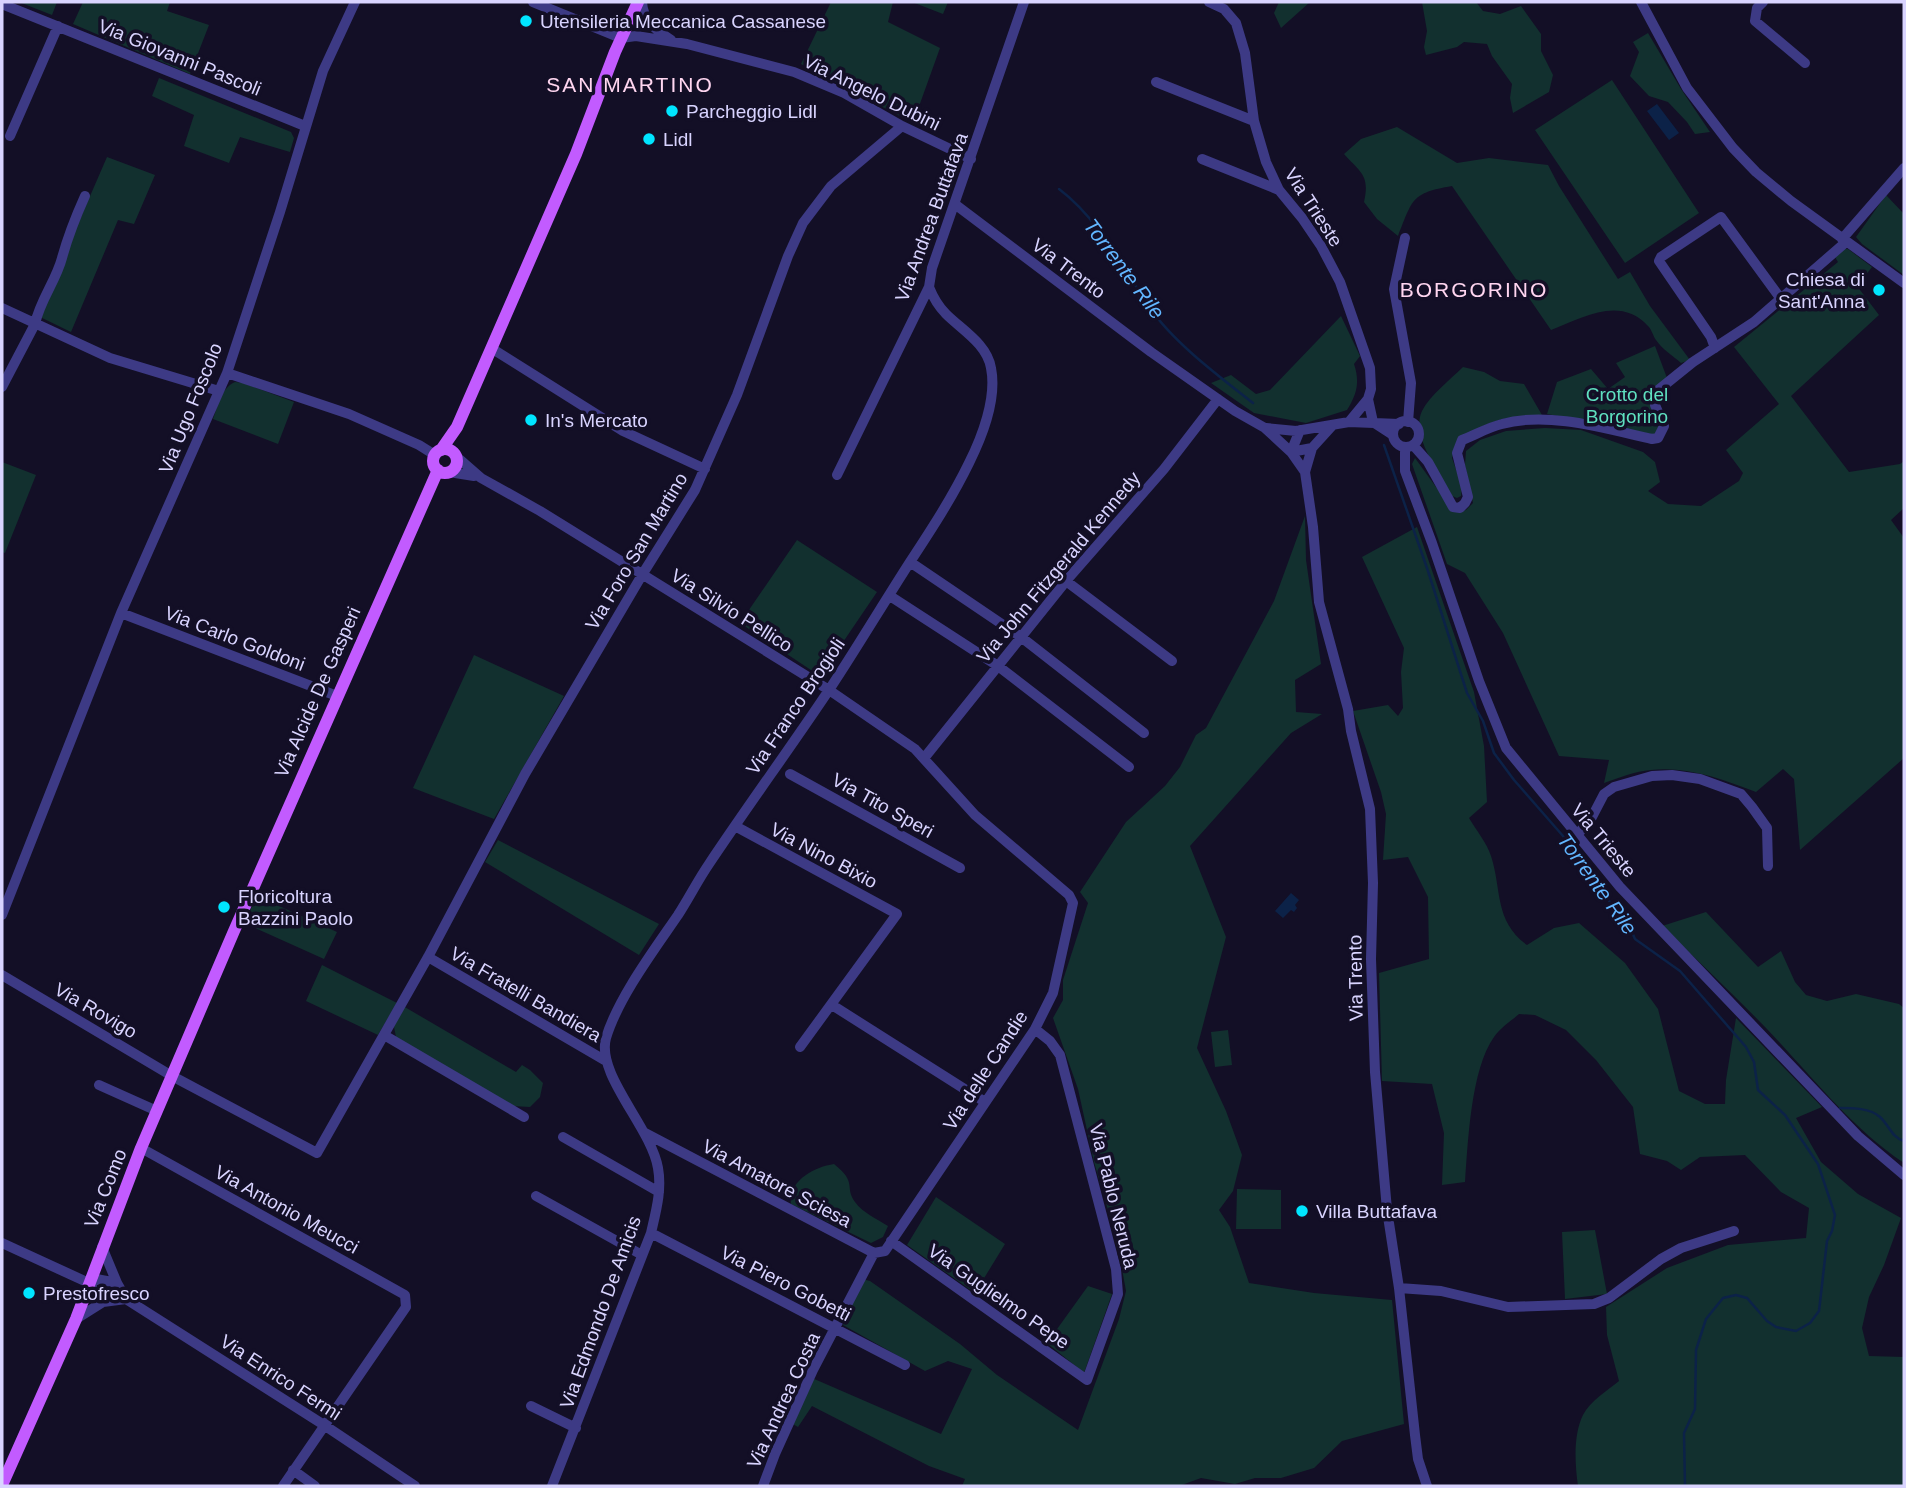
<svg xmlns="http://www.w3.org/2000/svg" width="1906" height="1488" font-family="Helvetica,sans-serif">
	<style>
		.green { fill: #12302f }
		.water { fill: #0c2248 }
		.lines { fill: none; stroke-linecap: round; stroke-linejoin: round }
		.stream { stroke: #0c2248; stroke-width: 2.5 }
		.minor { stroke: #3d3a85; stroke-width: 10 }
		.major { stroke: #c25bff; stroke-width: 12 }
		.poi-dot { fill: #00e5ff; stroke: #130f26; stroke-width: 2.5 }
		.labels { text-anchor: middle; stroke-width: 7; stroke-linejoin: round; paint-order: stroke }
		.poi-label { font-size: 19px; fill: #d9d4ff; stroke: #130f26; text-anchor: start }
		.street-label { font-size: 19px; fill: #d9d4ff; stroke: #130f26 }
		.park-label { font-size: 19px; fill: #5fe0c0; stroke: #130f26 }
		.neighbourhood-label { font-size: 21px; letter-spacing: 2px; fill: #ffd6f0; stroke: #130f26 }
		.water-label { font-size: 21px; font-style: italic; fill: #62b6ff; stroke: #130f26 }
	</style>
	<rect width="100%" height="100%" fill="#130f26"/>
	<!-- green -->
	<path class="green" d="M19,2h38l-5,13z
		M83,2h87l-3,9 42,14 -19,49 -117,-50z
		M831,2h62l-5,20 52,26 -27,75 -112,-59z
		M912,2h36l-5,12z
		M1279,2h31l-29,26 -7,-15z
		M1422,2h54l7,9 17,3 21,-8 20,28v17l12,24 -4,17 -36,21 -3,-15 2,-14 -20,-28 -5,-12 -23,-2 -7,5 -31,8 -2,-8 3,-16z
		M1648,33l33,56 29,43 -15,2 -8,-12 -19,-20 -19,-6 -19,-20 9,-24 -6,-10z
		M159,78l132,54 3,6 -4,14 -50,-15 -11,26 -45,-17 10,-31 -42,-19z
		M1612,80l87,133 -74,50 -90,-133z
		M1397,127l60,36 32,-5 59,7 11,21 59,93 12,-7 20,34 40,54 -9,3c-8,-7 -19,-14 -25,-23 -3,-4 -4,-10 -8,-14 -28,-31 -66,-8 -97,4l-99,-144c-41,7 -39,13 -54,50l-21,-17 -13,-17c6,-27 -3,-29 -20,-48l17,-15z
		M107,157l48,18 -21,49 -16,-4 -47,112 -33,-16z
		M1886,195l18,19v61l-42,-31 -6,-7z
		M1844,249h4l24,18 -15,19 22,29 -88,81 58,76 51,-8 4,-3v47l-13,12 13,18v220l-104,92 -6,-71 -11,-10 -27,23c-34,-13 -69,-26 -105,-22 -16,1 -32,8 -47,13l5,-23 -50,-4 -56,-123 -38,-60 -18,-9 -35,-100 3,-6 21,29 23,25 7,-2 7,-7 -8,-38 1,-14 14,-11 26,-9 39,-3 36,2 62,22 12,10 5,20 -12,9 20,13 33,2 38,-25 4,-8 -17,-23 53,-46 -45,-57 104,-85 -3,-5z
		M1341,316l19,40 -6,8c6,18 3,30 -7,46l-41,13 -52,-10 -43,-30 20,-8 25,19 14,-4z
		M1655,346l12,32 -13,12 6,37 -4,8 -109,-21 10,-32 34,-13 17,20 17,-12 -9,-14z
		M1463,367l21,5 16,9 24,3 18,31c-37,1 -53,6 -85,25l-5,18 10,28 -1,10 -4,2 -5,-2c-11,-21 -42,-60 -30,-85 8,-16 28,-31 41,-44z
		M235,382l8,1 51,19 -16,42 -65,-25c5,-13 8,-31 22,-37z
		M2,462l34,13 -31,78 -3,-1z
		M1305,516l1,44 15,104 -26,16 1,32 26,2 -31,19 -101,113 36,91 -29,111 29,63 16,44 -9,36 -14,19 11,17 19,56 65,10 78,7 12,124 -62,17 -28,27 -33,10h-26l-20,6 -34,-6 -22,8h-217l3,-7 -36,-13 -117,-60 -14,21 -14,-8 28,-41 129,56 31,-65 -24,-8 -23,10 -82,-46 19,-46 8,2 90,63 37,31 81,55 41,-111 7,-28 -9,-50 -23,-79 -16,-73 -25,-71 10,-18v-20l25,-77 -8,-11 46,-70 39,-36 15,-19 16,-32 10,-7 68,-127z
		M1417,527l57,165 10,54 3,56 -18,16c7,12 18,25 22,38 11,34 3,65 36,89l27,-17 25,-5 46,40 33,46 21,82 26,13h20l1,-24 10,-62 86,89 -26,11 25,44 37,32 43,24 -17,47 -15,32 -7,31 7,28 35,1v129h-326c-3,-21 -5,-51 5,-71 7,-14 24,-24 36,-34l-12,-46 -1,-28 61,-39 61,-23 78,-7 3,-30 -28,-16 -36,-37 -45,2 -19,13 -14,-9 -27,-7 -7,-47 -37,-47 -30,-30 -31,-15 -16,-1c-8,7 -19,14 -25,23 -23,32 -26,104 -29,145l-23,3 2,-52 -12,-49 -50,-3 -3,-108 50,-14 -1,-62 -20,-40 -25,3 3,-46 -5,-22 -28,-81 35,-6 10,11 5,-8 -2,-36 3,-24 -42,-91z
		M797,540l80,52 -57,84 -80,-53z
		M474,655l90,41 -70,123 -81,-31z
		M498,840l161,84 -20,31 -154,-93z
		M257,896l80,36 -13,27 -80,-36z
		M1706,912l52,55 23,-16 14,31 11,13 21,6 29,-7 43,10 5,4v155c-54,-36 -93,-88 -138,-135 -34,-35 -69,-68 -104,-102z
		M322,965l75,38 -19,32 -72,-34z
		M403,1006l113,66 6,-7 8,5 13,13 -3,14 -10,10 -18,-1 -116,-69 -2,-10z
		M1228,1030l4,35 -17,2 -4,-35z
		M834,1164c24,19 10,23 21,38 8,11 22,17 33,24l-5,11 -12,6 -80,-39c-3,-23 23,-37 43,-40z
		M1237,1189l44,1v39h-45z
		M936,1197l69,47 -30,49 -68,-48z
		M1595,1230l12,64 -42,5 -3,-67z
		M1088,1286l24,8 -28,79 -37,-30z"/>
	<!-- water -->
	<path class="water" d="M1657,104l22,29 -10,7 -22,-29z
		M1291,893l8,7 -4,5 2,3 -3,4 -3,-2 -8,8 -8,-7z"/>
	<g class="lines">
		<!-- stream -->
		<path class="stream" d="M1059,189c40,30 64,79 91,119 24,35 70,69 103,95
			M1384,445l44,126 39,122 16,28 11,32 20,27 49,56 35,52 30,35 7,16 45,32 66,76 8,15 4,28 27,25 33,49 17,51 -3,16 -5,10 -8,70 -9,12 -14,8 -20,-4 -9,-6 -20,-23 -11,-3 -13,3 -17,21 -10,31 -1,59 -11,24 1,53
			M1840,1108c13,0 30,0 40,9 9,8 12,21 24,24"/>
		<!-- minor -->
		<path class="minor" d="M533,2l88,36 15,-2 51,8 107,28 50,21 58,33 69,33
			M642,2c1,19 14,28 29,38
			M1209,2l15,7 12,14 9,30 9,68 12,41 13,28 23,28 19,28 19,36 30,86 1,21 -3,10 5,23 20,13
			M1641,2l46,86 46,60 23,24 35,29 113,82
			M1763,2l-6,6 -2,13 50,42
			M2,4l303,122
			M1156,82l98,39
			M10,136l48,-110
			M1202,159l77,31
			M956,205l195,147 84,59 30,17 26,24 14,20
			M1405,238l-11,51 17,94 -3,39
			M1842,239l62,-71
			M2,308l108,50 109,33
			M491,348l132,83 82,38
			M1715,348l-4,-11 -52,-76 2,-4 60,-40 60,82
			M227,373l122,41 70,31 16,10
			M2,387l33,-63c5,-24 21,-43 27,-66 6,-22 14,-42 23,-62
			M1393 434a13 13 0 1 1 26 0a13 13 0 1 1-26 0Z
			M1349,422l19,-23
			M1332,426l-20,22 -7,24 8,55 6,75 29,107 3,22 19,78 3,74 -2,76 4,113 12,138 12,78 16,147 3,24 9,27
			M1266,428l30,3 53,-9 50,2
			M1300,430l-9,22 21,-4
			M1413,445l15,17 25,45 7,1 5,-5 3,-6 -11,-44 5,-13c13,-5 27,-13 40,-16 46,-13 105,5 150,15l6,-1 6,-12 -9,-21 2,-14 36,-29 61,-40 92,-80
			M1405,447v24l27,72 47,138 27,67 114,139 238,249 46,39
			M457,457l24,21 59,33 289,179 86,59 60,66 94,80 4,8 -20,90 -18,36 -150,222 -11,2 -229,-120
			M449,472l25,4
			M837,475l92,-188 3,-19 92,-266
			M910,562l111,75 123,96
			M1066,581l106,80
			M890,596l108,70 131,101
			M121,613l216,83
			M925,757l141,-176 98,-112 54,-70
			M790,774l170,94
			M735,826l162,88 -97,133
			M1578,834l14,-17 12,-23 10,-7 38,-11 20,-1 28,4 41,15 11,13 15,21 1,38
			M2,915l119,-302 106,-240 53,-161 43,-141 32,-69
			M428,957l178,104
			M2,975l170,101 145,77 111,-196 97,-183 117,-199 53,-85 42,-95 51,-139 15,-33 28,-37 71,-60
			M832,1005l153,97
			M384,1035l140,82
			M99,1085l58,26
			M563,1137l96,55
			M141,1148l264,147 1,12 -123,179
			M536,1196l106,59
			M651,1233l254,132
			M891,1241l196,139 31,-86 -2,-25 -56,-214 -10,-14 -15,-12
			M2,1243l87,40 14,19
			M102,1247l15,36 9,16 198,126 91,61
			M91,1278l26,5
			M1399,1288l42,3 67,16 86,-3 15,-6 52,-39 20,-11 53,-17
			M76,1319l27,-17 23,-3
			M531,1406l45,22
			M293,1470l22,16
			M552,1486l99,-253c5,-22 11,-43 7,-65 -7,-41 -62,-93 -52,-130 12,-40 48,-88 72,-123 11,-17 20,-35 31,-51 40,-60 82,-117 122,-177 27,-41 52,-83 79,-125 21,-32 42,-64 59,-99 13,-26 28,-65 22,-95 -4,-24 -29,-38 -45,-54 -8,-8 -13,-17 -17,-27
			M763,1486l12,-32 38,-84 61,-117"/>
		<!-- major -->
		<path class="major" d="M433 461a12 12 0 1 1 24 0a12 12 0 1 1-24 0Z
			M441,450l16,-23 119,-273 39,-102 23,-50
			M2,1485l74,-166 65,-171 93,-217 204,-461"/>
	</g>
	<!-- markers -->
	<g class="poi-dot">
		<circle cx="526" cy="21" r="7"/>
		<circle cx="672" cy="111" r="7"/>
		<circle cx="649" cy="139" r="7"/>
		<circle cx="1879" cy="290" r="7"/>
		<circle cx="531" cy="420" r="7"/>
		<circle cx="224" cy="907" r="7"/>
		<circle cx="1302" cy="1211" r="7"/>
		<circle cx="29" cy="1293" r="7"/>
	</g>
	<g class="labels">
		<!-- poi labels -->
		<g class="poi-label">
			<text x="540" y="28">Utensileria Meccanica Cassanese</text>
			<text x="686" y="118">Parcheggio Lidl</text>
			<text x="663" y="146">Lidl</text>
			<text x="1865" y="286" text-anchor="end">Chiesa di<tspan x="1865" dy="22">Sant'Anna</tspan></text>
			<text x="545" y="427">In's Mercato</text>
			<text x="238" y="903">Floricoltura<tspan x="238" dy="22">Bazzini Paolo</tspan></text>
			<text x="1316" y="1218">Villa Buttafava</text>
			<text x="43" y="1300">Prestofresco</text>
		</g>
		<!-- street labels -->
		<g class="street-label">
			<text transform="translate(180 57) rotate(22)" y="7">Via Giovanni Pascoli</text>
			<text transform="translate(872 92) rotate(26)" y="7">Via Angelo Dubini</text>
			<text transform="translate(1314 207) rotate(57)" y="7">Via Trieste</text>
			<text transform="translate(931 217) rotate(-70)" y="7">Via Andrea Buttafava</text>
			<text transform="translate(1069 268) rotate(37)" y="7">Via Trento</text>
			<text transform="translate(190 408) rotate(-68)" y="7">Via Ugo Foscolo</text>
			<text transform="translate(636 551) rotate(-59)" y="7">Via Foro San Martino</text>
			<text transform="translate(1058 567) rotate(-50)" y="7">Via John Fitzgerald Kennedy</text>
			<text transform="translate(732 610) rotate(32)" y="7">Via Silvio Pellico</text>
			<text transform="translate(235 638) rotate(21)" y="7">Via Carlo Goldoni</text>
			<text transform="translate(317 692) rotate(-66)" y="7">Via Alcide De Gasperi</text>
			<text transform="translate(795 706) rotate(-56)" y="7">Via Franco Brogioli</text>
			<text transform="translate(883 805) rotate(29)" y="7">Via Tito Speri</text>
			<text transform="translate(1604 840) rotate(50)" y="7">Via Trieste</text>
			<text transform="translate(824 855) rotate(28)" y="7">Via Nino Bixio</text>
			<text transform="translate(1355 978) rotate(-91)" y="7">Via Trento</text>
			<text transform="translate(526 994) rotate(30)" y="7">Via Fratelli Bandiera</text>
			<text transform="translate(96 1010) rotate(30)" y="7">Via Rovigo</text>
			<text transform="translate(985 1070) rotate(-57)" y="7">Via delle Candie</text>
			<text transform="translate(777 1183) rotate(28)" y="7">Via Amatore Sciesa</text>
			<text transform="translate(105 1188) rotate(-68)" y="7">Via Como</text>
			<text transform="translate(1114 1196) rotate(76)" y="7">Via Pablo Neruda</text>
			<text transform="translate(287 1209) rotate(29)" y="7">Via Antonio Meucci</text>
			<text transform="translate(786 1283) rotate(27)" y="7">Via Piero Gobetti</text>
			<text transform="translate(999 1296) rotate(35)" y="7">Via Guglielmo Pepe</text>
			<text transform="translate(600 1312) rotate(-70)" y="7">Via Edmondo De Amicis</text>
			<text transform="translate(281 1377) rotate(33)" y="7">Via Enrico Fermi</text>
			<text transform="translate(783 1400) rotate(-65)" y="7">Via Andrea Costa</text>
		</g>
		<!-- park labels -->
		<g class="park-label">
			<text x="1627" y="401">Crotto del<tspan x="1627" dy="22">Borgorino</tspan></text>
		</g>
		<!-- neighbourhood labels -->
		<g class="neighbourhood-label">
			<text x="630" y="92">SAN MARTINO</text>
			<text x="1474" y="297">BORGORINO</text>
		</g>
		<!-- water labels -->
		<g class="water-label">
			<text transform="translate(1124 269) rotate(53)" y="7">Torrente Rile</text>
			<text transform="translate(1597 884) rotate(54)" y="7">Torrente Rile</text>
		</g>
	</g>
	<!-- border -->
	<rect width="1906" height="1488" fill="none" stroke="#d9d4ff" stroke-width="7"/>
</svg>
